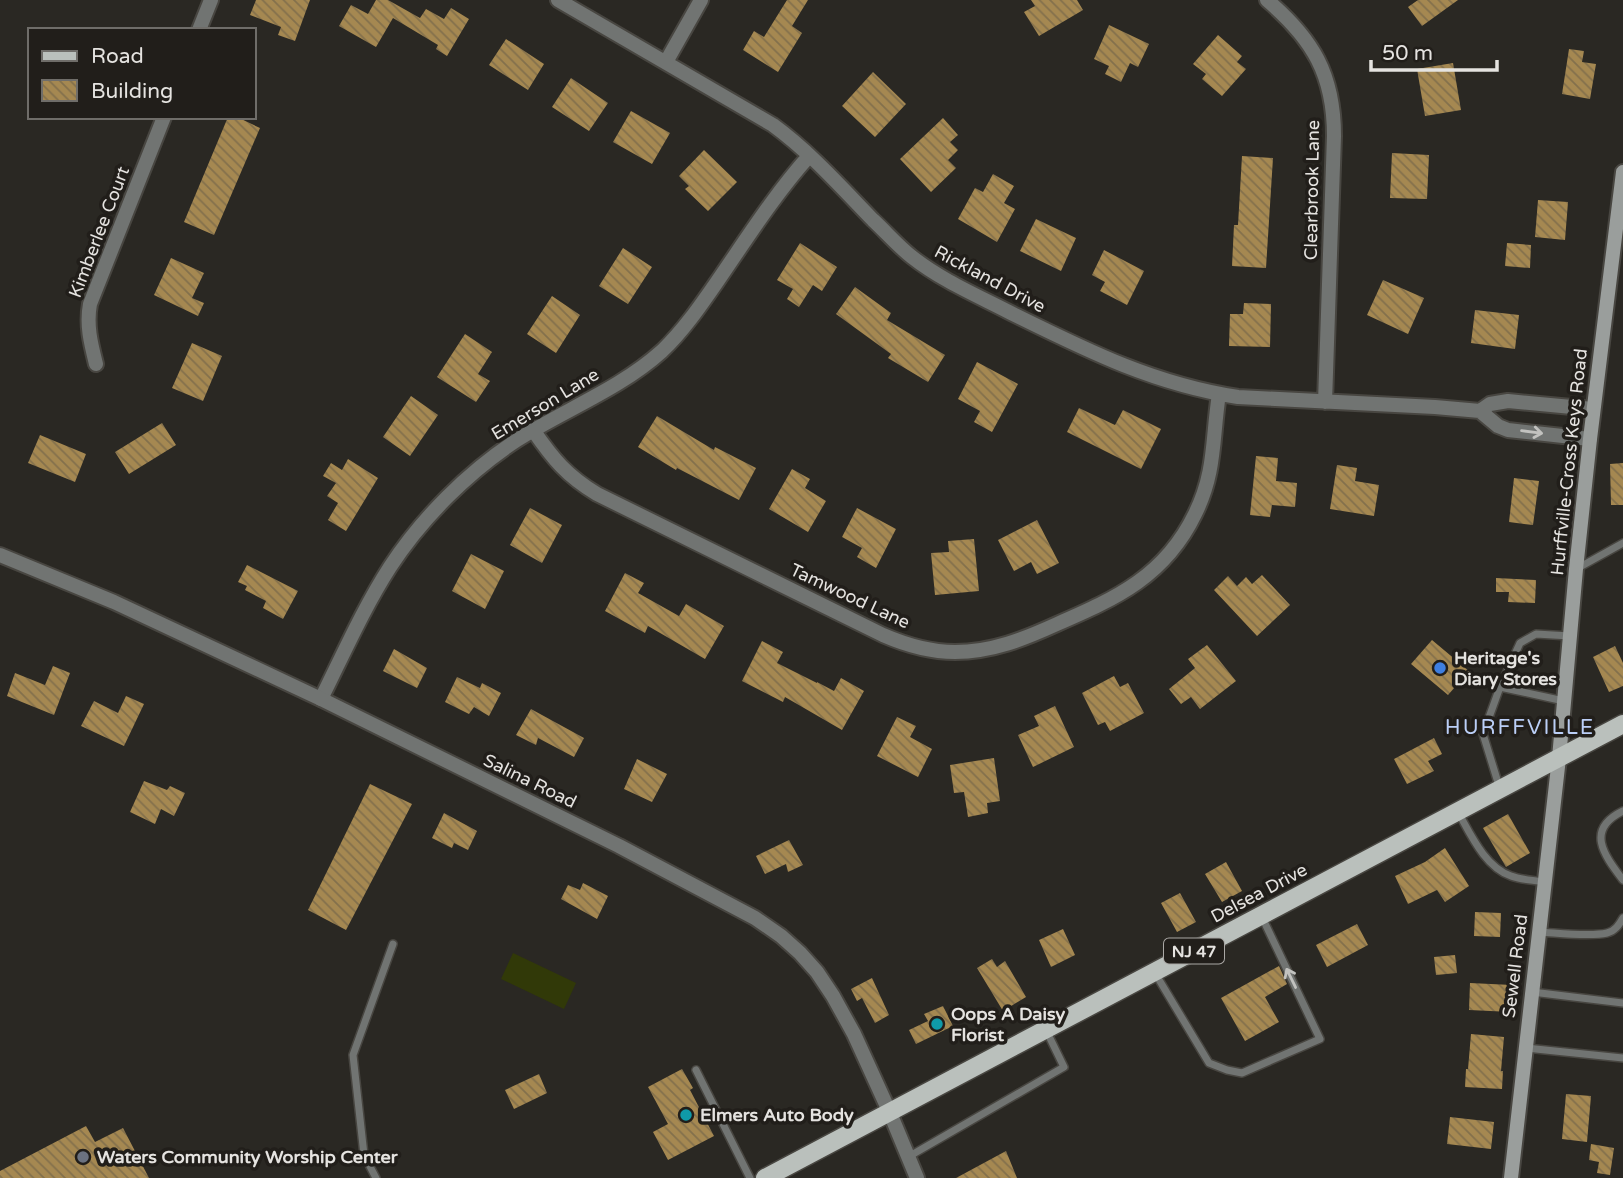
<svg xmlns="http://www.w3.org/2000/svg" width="1623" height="1178" font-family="'Varela Round',sans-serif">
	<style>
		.grass { fill: #313908 }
		.building { fill: url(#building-back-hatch) }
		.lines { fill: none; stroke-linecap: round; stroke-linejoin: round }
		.service-casing { stroke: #484641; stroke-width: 10 }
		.minor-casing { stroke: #484641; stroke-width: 18 }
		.tertiary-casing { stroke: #484641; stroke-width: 18 }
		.secondary-casing { stroke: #484641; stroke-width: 18 }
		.primary-casing { stroke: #484641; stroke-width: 21 }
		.service { stroke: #717472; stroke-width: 7 }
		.minor { stroke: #717472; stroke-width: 14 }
		.tertiary { stroke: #717472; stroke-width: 14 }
		.secondary { stroke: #9a9e9c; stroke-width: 14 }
		.primary { stroke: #bac0bc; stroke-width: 18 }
		.oneway { stroke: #c2c2bf }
		.shop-dot { fill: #3f7fe0; stroke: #211e1a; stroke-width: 2.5 }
		.culture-dot { fill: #0f9aa8; stroke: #211e1a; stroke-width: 2.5 }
		.worship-dot { fill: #6b7280; stroke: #211e1a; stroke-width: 2.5 }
		.labels { text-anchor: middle; stroke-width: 7; stroke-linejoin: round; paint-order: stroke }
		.shield { fill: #211e1a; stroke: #aaa8a5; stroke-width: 2 }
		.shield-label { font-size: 16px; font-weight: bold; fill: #e5e3e0 }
		.street-label { font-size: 18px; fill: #e5e3e0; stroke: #211e1a }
		.poi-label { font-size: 18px; font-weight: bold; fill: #e5e3e0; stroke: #211e1a; text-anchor: start }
		.quarter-label { font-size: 21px; letter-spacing: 2px; fill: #bbcff7; stroke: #211e1a }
	</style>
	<defs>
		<pattern id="building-back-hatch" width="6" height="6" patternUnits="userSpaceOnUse" patternTransform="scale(1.75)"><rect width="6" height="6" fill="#a58851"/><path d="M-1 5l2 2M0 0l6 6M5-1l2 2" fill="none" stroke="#83704c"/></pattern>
	</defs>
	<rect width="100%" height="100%" fill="#2a2823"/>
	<!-- grass -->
	<path class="grass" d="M513,953l63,30 -12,26 -63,-30z"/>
	<!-- building -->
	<path class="building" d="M256,0h54l-15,41 -17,-6 3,-8 -31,-12z
		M376,0h12l32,18 6,-9 18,10 7,-11 18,11 -22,37 -11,-7 2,-4 -45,-27 -17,29 -37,-21 12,-21 17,9z
		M787,0h21l-16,26 10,7 -24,39 -35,-22 11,-19 10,6z
		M1031,0h46l6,10 -44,26 -15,-24 11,-6z
		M1418,0h40l-36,26 -14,-19z
		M1109,25l40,19 -11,23 -8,-4 -9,19 -16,-8 4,-8 -15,-7z
		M1218,35l24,21 -5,6 9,7 -24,27 -20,-17 4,-5 -13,-10z
		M506,39l38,25 -16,26 -39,-25z
		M1569,49l15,2 -2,11 14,2 -6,35 -28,-5z
		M1453,63l8,47 -36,6 -8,-47z
		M873,72l33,32 -31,33 -33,-31z
		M571,78l37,25 -19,28 -37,-24z
		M631,111l39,22 -18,31 -39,-22z
		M228,117h9l23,11 -46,107 -30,-13z
		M943,118l15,17 -8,7 8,8 -10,10 8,8 -25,24 -31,-33z
		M704,150l33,32 -29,29 -23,-22 4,-3 -10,-10z
		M1392,153l37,2 -2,44 -37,-1z
		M1242,156l31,2 -7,110 -34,-2 2,-41h4z
		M993,174l21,12 -10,17 11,6 -18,33 -39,-23 17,-31 8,4z
		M1538,200l30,2 -3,38 -30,-3z
		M1036,219l40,19 -15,33 -41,-20z
		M800,243l37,24 -15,24 -9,-6 -14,22 -12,-8 6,-10 -16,-9z
		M1507,243l24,2 -1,23 -25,-2z
		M623,248l29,19 -24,37 -29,-18z
		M1104,250l40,21 -17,34 -27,-14 5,-9 -13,-7z
		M171,258l33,15 -12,25 12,5 -6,13 -44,-21z
		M1383,280l41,18 -16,36 -41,-19z
		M855,287l36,26 -4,7 58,35 -17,27 -40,-24 3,-4 -55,-40z
		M552,296l28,19 -24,38 -29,-19z
		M1244,303l27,1 -1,43 -41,-1 1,-32h13z
		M1475,310l44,5 -4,34 -44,-6z
		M465,334l27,18 -14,22 12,7 -14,21 -39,-25z
		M192,343l30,13 -19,45 -31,-13z
		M977,362l41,22 -26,48 -18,-10 6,-11 -22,-12z
		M411,396l27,19 -28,41 -27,-19z
		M1079,408l36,17 8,-15 38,19 -20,40 -74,-37z
		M657,416l57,34 1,-3 41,21 -17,32 -62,-32 -1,2 -38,-23z
		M162,423l14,22 -47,29 -14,-22z
		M40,435l46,19 -11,28 -47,-19z
		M1256,456l22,2 -2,23 21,2 -2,24 -23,-2 -2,12 -20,-2z
		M348,459l30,19 -32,53 -18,-11 10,-17 -11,-7 9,-13 -13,-7 8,-13 11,7z
		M1623,463v42h-12l-1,-41z
		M1337,465l20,3 -2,13 24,4 -5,31 -44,-7z
		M792,469l18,10 -5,9 21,13 -18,31 -39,-23z
		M1514,478l25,3 -6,44 -24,-3z
		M530,508l32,17 -20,38 -32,-18z
		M857,508l39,21 -20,39 -19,-11 5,-9 -20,-11z
		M1037,520l22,43 -22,11 -6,-12 -17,9 -16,-31z
		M974,539l5,52 -44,4 -4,-42 18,-1 -1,-11z
		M471,554l33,17 -19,38 -33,-18z
		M247,565l51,26 -15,28 -20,-11 3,-7 -21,-11 2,-4 -9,-4z
		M625,573l19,10 -6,10 41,23 7,-12 38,22 -19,33 -57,-33 -3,7 -40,-22z
		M1262,575l28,30 -33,31 -43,-46 14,-14 9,10 9,-9 6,7z
		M1496,578l40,2 -1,23 -27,-1 1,-10h-13z
		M1432,640l37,31 -21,24 -37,-31z
		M762,641l21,11 -6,11 40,20v-1l17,9 7,-13 23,13 -22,39 -57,-33 -2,5 -41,-21z
		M1207,645l29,36 -36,28 -9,-12 -10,7 -12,-15 26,-21 -7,-9z
		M1615,646l8,17v23l-14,6 -16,-35z
		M394,649l33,19 -10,20 -34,-17z
		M53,666l17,7 -16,42 -47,-19 8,-23 30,12z
		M1114,676l6,11 8,-4 16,30 -34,18 -5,-9 -7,3 -16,-32z
		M457,677l23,11 2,-5 19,10 -12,23 -15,-9 -5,7 -24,-12z
		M126,696l18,8 -20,42 -43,-20 13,-25 24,12z
		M1055,706l19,41 -41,20 -15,-32 21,-9 -5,-10z
		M531,709l53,29 -10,19 -36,-19 -2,7 -20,-10z
		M897,717l19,9 -6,11 22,12 -14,28 -41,-21z
		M1434,738l8,16 -14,7 6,10 -27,13 -13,-25z
		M994,758l6,43 -13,2 1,10 -20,4 -4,-25 -10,1 -4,-28z
		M637,759l30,15 -15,28 -28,-13z
		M144,781l23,9 3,-4 15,7 -11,23 -13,-7 -6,15 -25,-12z
		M370,784l42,20 -66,126 -38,-20z
		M444,813l33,18 -9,19 -14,-7 -2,5 -20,-10z
		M1508,814l22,39 -24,14 -23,-39z
		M789,840l14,25 -15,7 -2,-8 -21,10 -9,-18z
		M1445,848l24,38 -24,16 -8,-12 -29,14 -13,-28 30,-14z
		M1226,862l16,29 -20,11 -17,-28z
		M583,883l25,13 -11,23 -36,-20 7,-14 12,5z
		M1180,893l16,29 -19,10 -16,-29z
		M1475,912l26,1 -1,24 -26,-1z
		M1357,924l11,21 -41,22 -11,-22z
		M1063,929l12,26 -24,12 -12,-27z
		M1455,955l2,18 -21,2 -2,-18z
		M992,959l5,8 8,-6 21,36 -23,14 -26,-43z
		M1279,966l8,18 -22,13 14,25 -34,19 -24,-43z
		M872,978l17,37 -14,8 -13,-25 -5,3 -6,-12z
		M1470,983l42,2 -1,27 -42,-2z
		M943,1006l10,20 -37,18 -7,-14 19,-9 -4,-7z
		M1471,1034l33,3 -3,34h2l-1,18 -37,-2 1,-18h2z
		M682,1069l11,19 -3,2 24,46 -46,24 -15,-28 15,-8 -20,-37z
		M539,1074l8,19 -33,16 -9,-19z
		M1566,1094l25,2 -4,46 -25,-3z
		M1450,1117l44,5 -3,27 -44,-5z
		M86,1126l9,16 28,-14 26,50h-149v-7z
		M1591,1144l23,4 -4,27 -13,-2 2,-11 -10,-2z
		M1006,1151l11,27h-61z"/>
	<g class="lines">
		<defs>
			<path id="service" d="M1578,568l45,-25
				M1500,687l64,14
				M1500,789l-17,-55 17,-47 20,-44 16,-9 34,2
				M1623,811c-39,19 -18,45 0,69
				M1458,812c13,23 27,55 53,64 10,4 23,4 33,6
				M1539,932c19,1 51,5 68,1 8,-2 12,-8 16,-15
				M1155,973l54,90 18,7 15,3 78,-34 -59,-124
				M1532,992l91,11
				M1526,1048l97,10
				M696,1070l54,108
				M908,1157l156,-90 -18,-37
				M376,1178l-12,-23 -11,-100 40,-111"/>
			<path id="minor" d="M558,0l215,125c37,27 68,62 100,95 13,12 25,26 39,37 29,23 64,38 97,55 77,38 144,72 229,85l197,10 45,4 18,15 10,4 82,9
				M1267,0c46,39 67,75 67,136l-9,266
				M199,30l12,-30
				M666,62l35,-62
				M96,364c-5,-20 -10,-39 -6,-60l74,-187
				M1480,411l10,-7 18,-3 85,8
				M533,430c20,29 34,46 64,64l286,141c23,10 47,17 72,17 37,0 69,-13 102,-28 60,-26 108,-48 138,-110 21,-42 17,-76 24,-120
				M321,699c22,-44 42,-90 69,-132 32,-49 78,-95 127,-127 47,-30 103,-51 145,-89 23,-22 41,-49 59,-75 28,-41 55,-83 88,-120"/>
			<path id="tertiary" d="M0,555l114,47 207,97 298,147 136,72 26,18 19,17 17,19 16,24 21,38 36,79 27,65"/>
			<path id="secondary" d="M1511,1178l48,-420 17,-189 14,-130 33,-267"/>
			<path id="primary" d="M765,1178l858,-454"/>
		</defs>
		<!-- service casing -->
		<use href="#service" class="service-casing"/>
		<!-- minor casing -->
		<use href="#minor" class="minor-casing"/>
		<!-- tertiary casing -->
		<use href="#tertiary" class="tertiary-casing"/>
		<!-- secondary casing -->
		<use href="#secondary" class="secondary-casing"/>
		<!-- primary casing -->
		<use href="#primary" class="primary-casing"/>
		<!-- service -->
		<use href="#service" class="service"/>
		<!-- minor -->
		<use href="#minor" class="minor"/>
		<!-- tertiary -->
		<use href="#tertiary" class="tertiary"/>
		<!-- secondary -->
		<use href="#secondary" class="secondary"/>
		<!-- primary -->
		<use href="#primary" class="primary"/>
	</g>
	<!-- one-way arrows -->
	<defs><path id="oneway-shaft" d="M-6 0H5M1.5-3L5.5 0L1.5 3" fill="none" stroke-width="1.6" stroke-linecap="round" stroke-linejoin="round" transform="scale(1.75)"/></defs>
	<g class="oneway">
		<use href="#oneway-shaft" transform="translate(1532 432) rotate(7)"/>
		<use href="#oneway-shaft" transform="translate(1291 978) rotate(-116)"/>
	</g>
	<!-- markers -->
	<circle class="shop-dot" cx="1440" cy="668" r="7"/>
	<g class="culture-dot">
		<circle cx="937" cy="1024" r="7"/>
		<circle cx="686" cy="1115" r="7"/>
	</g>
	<circle class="worship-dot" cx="83" cy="1157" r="7"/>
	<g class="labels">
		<!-- shield labels -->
		<rect class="shield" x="1164" y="938.5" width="60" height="25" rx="5"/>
		<g class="shield-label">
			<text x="1194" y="957">NJ 47</text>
		</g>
		<!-- street labels -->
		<g class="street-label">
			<text transform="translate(1312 190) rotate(-89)" y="6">Clearbrook Lane</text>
			<text transform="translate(99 232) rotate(-69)" y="6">Kimberlee Court</text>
			<text transform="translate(990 279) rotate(28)" y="6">Rickland Drive</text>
			<text transform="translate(545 404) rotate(-31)" y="6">Emerson Lane</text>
			<text transform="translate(1569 462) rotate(-84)" y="6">Hurffville-Cross Keys Road</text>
			<text transform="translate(850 596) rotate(25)" y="6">Tamwood Lane</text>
			<text transform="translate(530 781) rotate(26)" y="6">Salina Road</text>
			<text transform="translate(1259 893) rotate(-28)" y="6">Delsea Drive</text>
			<text transform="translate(1515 966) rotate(-83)" y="6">Sewell Road</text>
		</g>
		<!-- poi labels -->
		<g class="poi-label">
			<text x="1454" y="664">Heritage's<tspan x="1454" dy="21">Diary Stores</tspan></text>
			<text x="951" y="1020">Oops A Daisy<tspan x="951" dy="21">Florist</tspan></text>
			<text x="700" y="1121">Elmers Auto Body</text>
			<text x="97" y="1163">Waters Community Worship Center</text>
		</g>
		<!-- quarter labels -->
		<g class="quarter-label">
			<text x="1520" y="734">HURFFVILLE</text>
		</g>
	</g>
	<!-- legend -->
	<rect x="28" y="28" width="228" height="91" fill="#211e1a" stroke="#6f6d69" stroke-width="2"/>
	<rect x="42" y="51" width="35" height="10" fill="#bac0bc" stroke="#6f6d69" stroke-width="2"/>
	<text x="91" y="63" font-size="21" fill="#e5e3e0">Road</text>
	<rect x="42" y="80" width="35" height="21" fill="url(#building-back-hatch)" stroke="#6f6d69" stroke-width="2"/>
	<text x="91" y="98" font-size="21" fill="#e5e3e0">Building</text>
	<!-- scale -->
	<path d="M1371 60v10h126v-10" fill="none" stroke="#e5e3e0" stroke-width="3.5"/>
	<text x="1382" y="60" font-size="21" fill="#e5e3e0" stroke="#211e1a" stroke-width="5" paint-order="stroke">50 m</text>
</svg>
